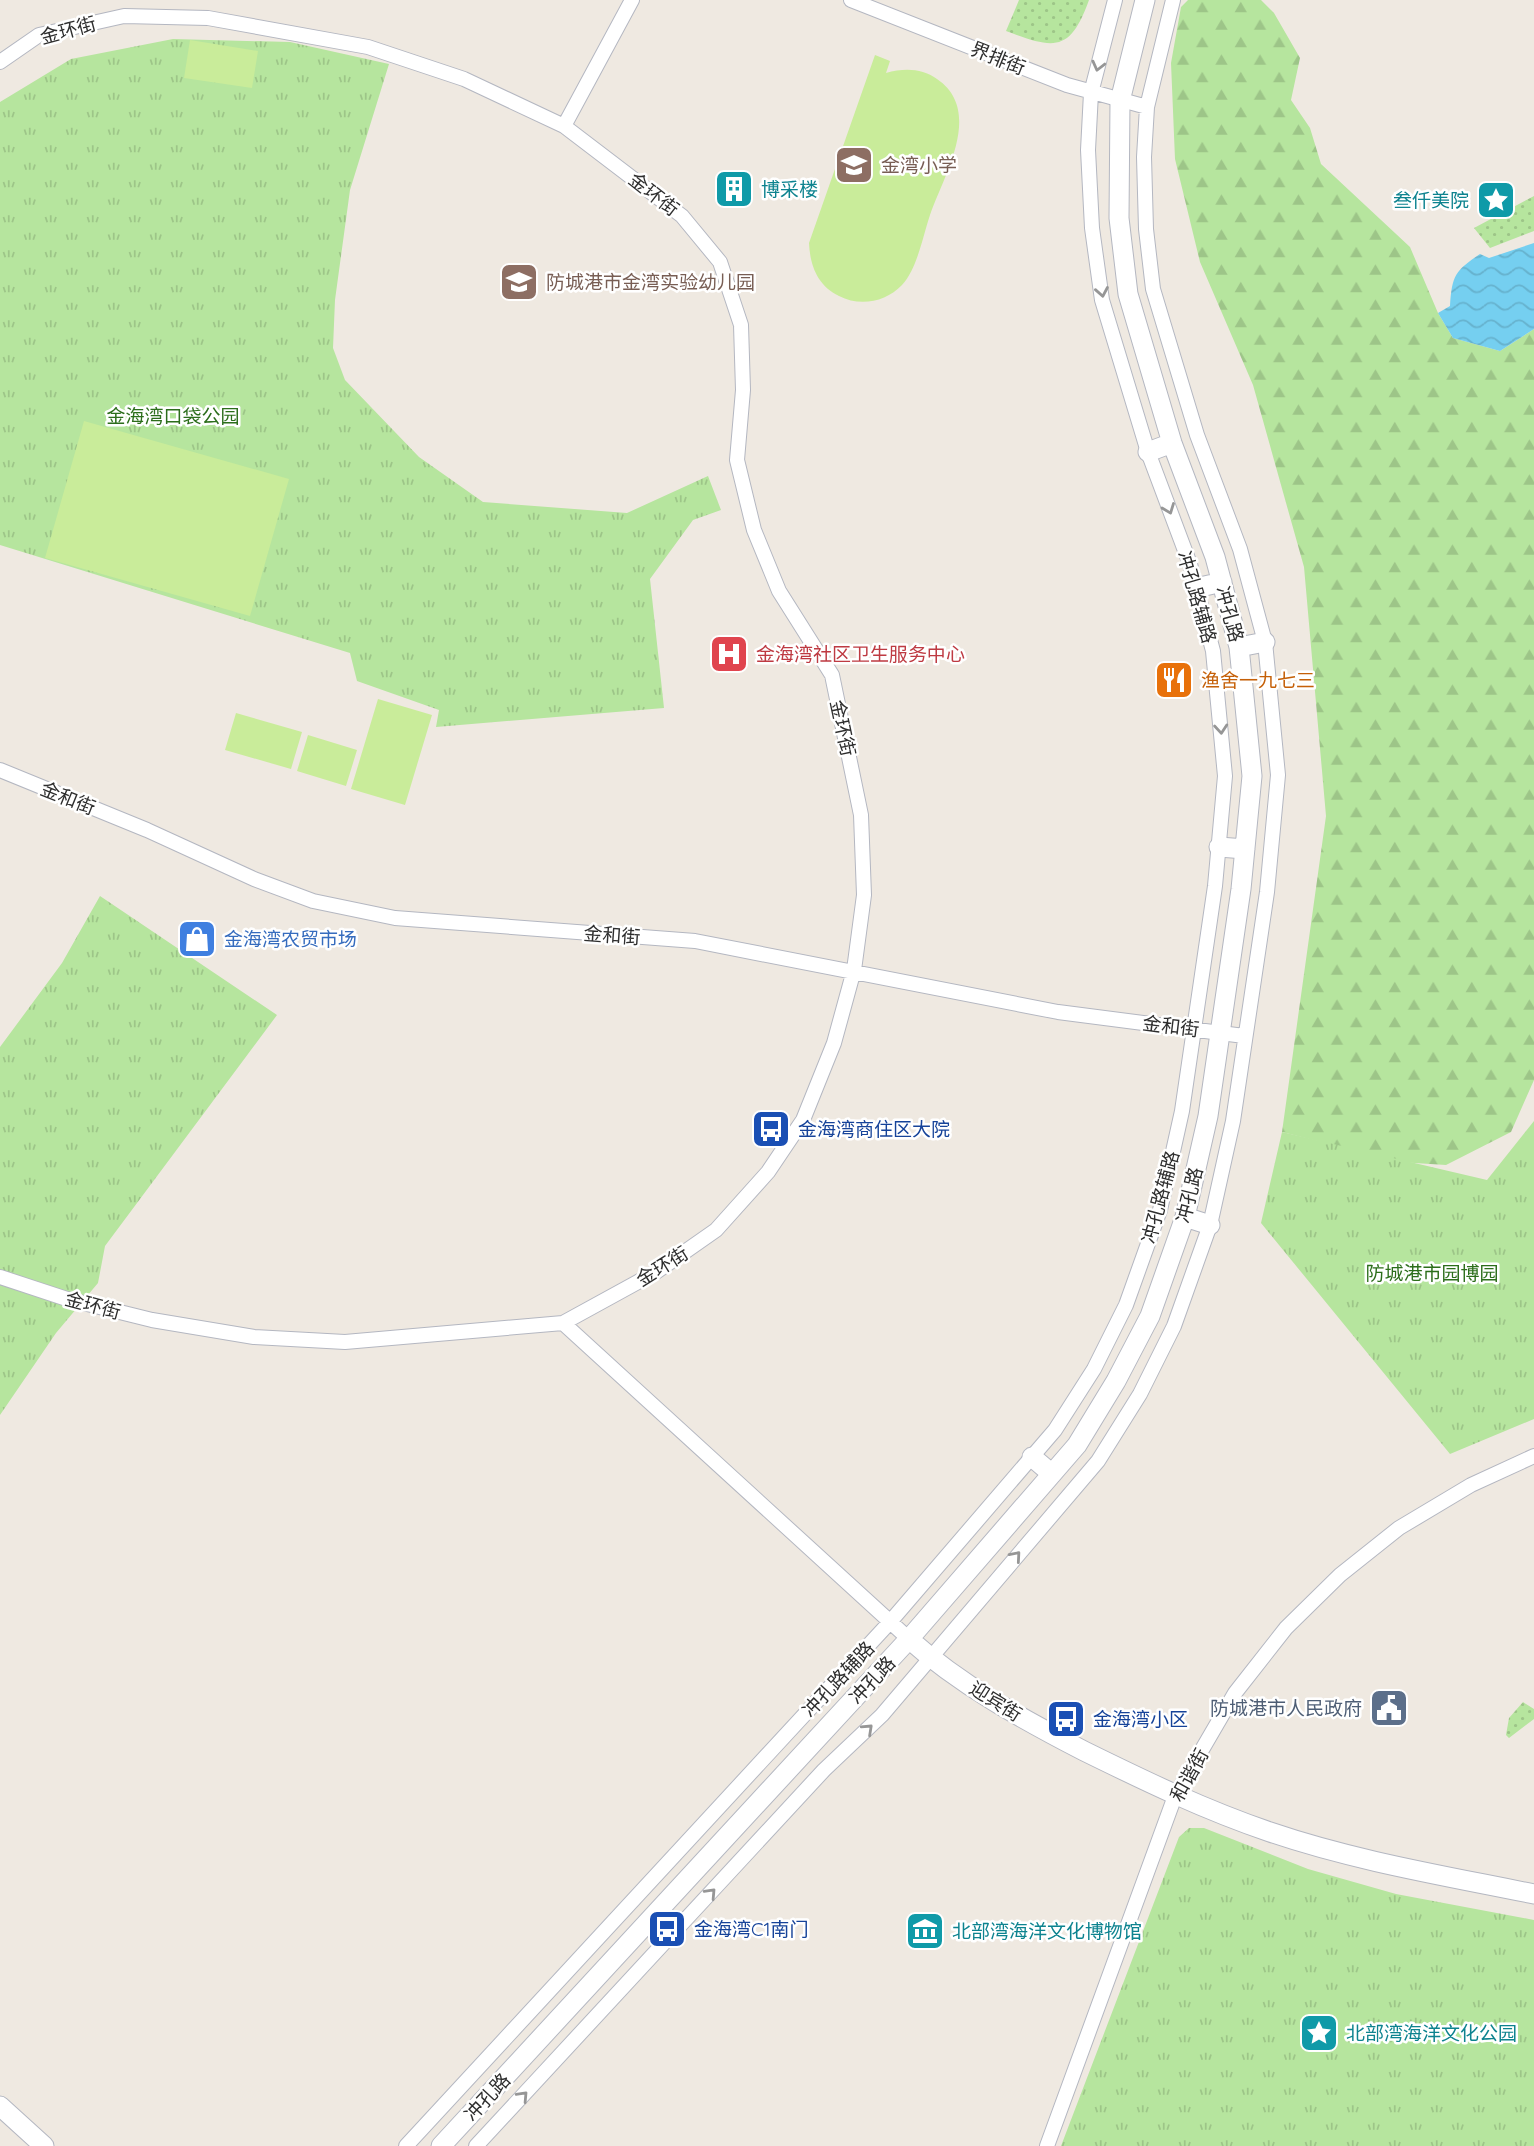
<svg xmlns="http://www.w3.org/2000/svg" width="1534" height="2146" font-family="Quicksand,'Noto Sans SC',sans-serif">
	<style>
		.grass { fill: url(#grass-dots) }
		.forest { fill: url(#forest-firs) }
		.park { fill: url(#park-tufts) }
		.pitch { fill: #c9ec9a }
		.water { fill: url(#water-waves) }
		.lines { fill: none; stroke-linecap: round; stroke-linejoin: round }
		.minor-casing { stroke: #b4b7c1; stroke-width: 16 }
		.secondary-casing { stroke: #b4b7c1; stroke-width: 21 }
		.minor { stroke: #fff; stroke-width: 14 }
		.secondary { stroke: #fff; stroke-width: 19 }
		.oneway { stroke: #969696 }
		.labels { text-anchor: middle; stroke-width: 5; stroke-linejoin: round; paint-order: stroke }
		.street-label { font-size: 19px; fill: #2e2e2e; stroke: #fff }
		.education-label { font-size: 19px; fill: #785e54; stroke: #fff; text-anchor: start }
		.culture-label { font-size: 19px; fill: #0d838f; stroke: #fff; text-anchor: start }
		.park-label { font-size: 19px; fill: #2c6e1b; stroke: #fff }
		.health-label { font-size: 19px; fill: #be3a42; stroke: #fff; text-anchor: start }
		.food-label { font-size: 19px; fill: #c56008; stroke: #fff; text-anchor: start }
		.shop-label { font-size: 19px; fill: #366cbe; stroke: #fff; text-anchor: start }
		.transit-label { font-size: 19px; fill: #164399; stroke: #fff; text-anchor: start }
		.service-label { font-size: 19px; fill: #4e5e75; stroke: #fff; text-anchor: end }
	</style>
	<defs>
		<pattern id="grass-dots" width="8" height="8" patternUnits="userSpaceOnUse" patternTransform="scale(1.75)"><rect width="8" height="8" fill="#b6e59e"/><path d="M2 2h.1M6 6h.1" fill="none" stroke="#9dc588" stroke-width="1.8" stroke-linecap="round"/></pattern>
		<pattern id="forest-firs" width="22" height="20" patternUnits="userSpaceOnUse" patternTransform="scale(1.75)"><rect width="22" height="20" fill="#b6e59e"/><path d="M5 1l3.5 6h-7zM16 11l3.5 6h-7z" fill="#9dc588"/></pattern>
		<pattern id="park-tufts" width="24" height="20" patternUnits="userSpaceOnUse" patternTransform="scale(1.75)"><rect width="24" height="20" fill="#b6e59e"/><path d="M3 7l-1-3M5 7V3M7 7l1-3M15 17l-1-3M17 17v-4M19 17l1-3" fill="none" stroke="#9dc588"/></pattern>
		<pattern id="water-waves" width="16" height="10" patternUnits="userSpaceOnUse" patternTransform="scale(1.75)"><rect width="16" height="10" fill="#75cff0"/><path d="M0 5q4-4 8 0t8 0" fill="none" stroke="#66b2ce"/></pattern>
	</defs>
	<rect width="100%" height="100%" fill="#efe9e1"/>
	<!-- grass -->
	<path class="grass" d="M1019,0h70c-19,53 -35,49 -83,31z
		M1534,196v35l-44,17 -16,-20z
		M1523,1702l11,7v10l-25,19 -3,-3 3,-17z"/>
	<!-- forest -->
	<path class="forest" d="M1188,0h73l13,13 26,45 -9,42 19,28 11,36 89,83 28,66 15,25 47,13 34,-22v751l-23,52 -65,33 -47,-3 -117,-30 44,-316 -22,-249 -51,-182 -53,-123 -25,-103 -4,-96 10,-56z"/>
	<!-- park -->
	<path class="park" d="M173,39l117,3 99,22 -39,126 -15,110 -2,48 12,32 74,77 64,45 144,11 81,-37 13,34 -28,10 -43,59 14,129 -228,19 3,-17 -82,-29 -7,-28 -350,-108v-443l71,-43z
		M100,896l177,119 -172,231 -7,37 -42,50 -56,82v-368l62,-84z
		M1534,1121v298l-84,35 -189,-231 21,-91 205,48z
		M1189,1828h15l104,41 88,25 138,26v226h-473l118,-309z"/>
	<!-- pitch -->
	<path class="pitch" d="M190,40l68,11 -6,37 -68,-10z
		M875,55l15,6 -4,12c18,-5 36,-5 51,6 47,32 7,96 -7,136 -7,21 -13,54 -28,70 -16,17 -42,22 -63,11 -21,-10 -29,-30 -30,-53z
		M84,421l205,58 -39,137 -205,-58z
		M378,699l54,16 -27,90 -54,-16z
		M236,713l66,19 -11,37 -66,-19z
		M308,735l49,15 -11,36 -49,-15z"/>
	<!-- water -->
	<path class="water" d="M1534,243v86l-34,22 -47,-13 -15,-25 12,-7c2,-31 5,-35 30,-52l9,4z"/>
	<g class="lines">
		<defs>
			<path id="minor" d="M851,0l216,85 80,22
				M0,62l39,-27 85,-19 84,2 160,29 96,32 100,47 118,90 38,46 21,63 2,65 -6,70 17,70 25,61 53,84 29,140 3,80 -10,75 -20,73 -31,77 -35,52 -52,58 -60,42 -93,51 -218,19 -91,-5 -102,-17 -85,-21 -67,-22
				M564,126l68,-126
				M0,770l147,60 107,49 59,22 82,17 300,23 363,71 186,24
				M563,1323l346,316
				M406,2146l484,-524 165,-192 39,-61 32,-64 34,-95 22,-99 33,-225 10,-110 -12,-125 -23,-87 -42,-112 -46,-152 -10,-72 -4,-78 3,-57 24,-93
				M476,2146l348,-376 58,-55 216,-254 42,-67 34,-68 36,-101 23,-104 34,-229 11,-117 -13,-133 -25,-93 -43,-114 -44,-146 -7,-60 -2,-72 3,-50 26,-107
				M1047,2146l128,-350 60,-103 51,-65 54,-53 59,-47 72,-43 63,-29"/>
			<path id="secondary" d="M1148,452l24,-9
				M1196,588l26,-6
				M1239,647l26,-5
				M1219,847l26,2
				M1185,1217l25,8
				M1032,1457l20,17
				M909,1639c51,46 115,81 175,112 61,30 121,59 186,81 85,29 176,44 264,62
				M0,2106l44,40
				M441,2146l468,-507 168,-194 39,-64 34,-65 35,-99 23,-101 33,-227 11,-113 -13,-129 -24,-90 -43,-114 -44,-149 -9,-76 1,-117 25,-101"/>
		</defs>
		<!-- minor casing -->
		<use href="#minor" class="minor-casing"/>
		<!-- secondary casing -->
		<use href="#secondary" class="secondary-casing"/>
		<!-- minor -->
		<use href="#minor" class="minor"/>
		<!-- secondary -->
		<use href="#secondary" class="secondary"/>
	</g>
	<!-- one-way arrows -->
	<defs><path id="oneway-chevron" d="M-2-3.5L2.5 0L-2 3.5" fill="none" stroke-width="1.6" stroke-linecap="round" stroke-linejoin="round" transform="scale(1.75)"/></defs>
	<g class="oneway">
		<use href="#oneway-chevron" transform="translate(1098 66) rotate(104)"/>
		<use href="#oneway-chevron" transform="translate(1102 292) rotate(80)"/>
		<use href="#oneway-chevron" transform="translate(1169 509) rotate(69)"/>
		<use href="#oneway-chevron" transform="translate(1221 729) rotate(85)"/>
		<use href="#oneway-chevron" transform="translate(1016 1556) rotate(-49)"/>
		<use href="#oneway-chevron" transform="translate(868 1729) rotate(-43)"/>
		<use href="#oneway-chevron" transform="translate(711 1893) rotate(-47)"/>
		<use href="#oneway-chevron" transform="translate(523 2096) rotate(-47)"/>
	</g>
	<!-- icons -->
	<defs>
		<symbol id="school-square" viewBox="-11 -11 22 22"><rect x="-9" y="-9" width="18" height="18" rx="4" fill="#8d6e63" stroke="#fff"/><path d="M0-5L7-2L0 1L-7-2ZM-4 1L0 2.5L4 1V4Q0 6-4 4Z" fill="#fff"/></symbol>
		<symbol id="building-square" viewBox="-11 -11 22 22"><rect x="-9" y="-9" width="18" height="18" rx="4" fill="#0f9aa8" stroke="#fff"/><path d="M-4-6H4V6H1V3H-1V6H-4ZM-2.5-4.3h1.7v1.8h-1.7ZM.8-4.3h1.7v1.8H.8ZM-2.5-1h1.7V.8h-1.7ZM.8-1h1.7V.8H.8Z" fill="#fff"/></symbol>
		<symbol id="sight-square" viewBox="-11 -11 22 22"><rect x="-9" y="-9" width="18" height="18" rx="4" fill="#0f9aa8" stroke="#fff"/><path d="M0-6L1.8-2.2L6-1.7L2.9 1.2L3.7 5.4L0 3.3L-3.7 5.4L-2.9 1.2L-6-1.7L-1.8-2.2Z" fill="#fff"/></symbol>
		<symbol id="hospital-square" viewBox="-11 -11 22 22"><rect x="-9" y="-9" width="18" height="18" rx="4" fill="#e0444e" stroke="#fff"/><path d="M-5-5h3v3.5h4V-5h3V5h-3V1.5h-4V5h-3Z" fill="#fff"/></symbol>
		<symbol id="restaurant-square" viewBox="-11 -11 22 22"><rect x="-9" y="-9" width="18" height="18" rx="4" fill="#e8710a" stroke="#fff"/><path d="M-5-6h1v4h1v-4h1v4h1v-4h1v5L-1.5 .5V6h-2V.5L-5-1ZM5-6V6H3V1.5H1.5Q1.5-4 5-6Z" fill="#fff"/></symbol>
		<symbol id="shop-square" viewBox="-11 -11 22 22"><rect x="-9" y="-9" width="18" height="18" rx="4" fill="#3f7fe0" stroke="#fff"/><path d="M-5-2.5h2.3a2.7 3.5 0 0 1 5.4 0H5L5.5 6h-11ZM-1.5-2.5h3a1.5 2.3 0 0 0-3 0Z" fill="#fff"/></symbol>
		<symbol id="bus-square" viewBox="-11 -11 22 22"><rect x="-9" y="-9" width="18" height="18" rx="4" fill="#1a4fb4" stroke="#fff"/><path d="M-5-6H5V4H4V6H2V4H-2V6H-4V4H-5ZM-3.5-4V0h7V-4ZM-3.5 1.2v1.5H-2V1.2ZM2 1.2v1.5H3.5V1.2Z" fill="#fff"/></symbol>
		<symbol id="civic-square" viewBox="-11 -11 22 22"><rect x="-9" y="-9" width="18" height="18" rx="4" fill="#5c6f8a" stroke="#fff"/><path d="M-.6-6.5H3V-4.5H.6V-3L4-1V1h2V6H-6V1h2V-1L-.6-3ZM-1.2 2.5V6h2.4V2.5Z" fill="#fff"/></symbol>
		<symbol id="museum-square" viewBox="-11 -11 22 22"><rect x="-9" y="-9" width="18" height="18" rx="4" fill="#0f9aa8" stroke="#fff"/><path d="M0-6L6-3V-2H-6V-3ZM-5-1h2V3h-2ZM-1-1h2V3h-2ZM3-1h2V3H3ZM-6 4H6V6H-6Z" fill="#fff"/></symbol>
	</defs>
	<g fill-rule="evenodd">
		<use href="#school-square" x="832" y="143" width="44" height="44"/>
		<use href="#building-square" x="712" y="167" width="44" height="44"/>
		<use href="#sight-square" x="1474" y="178" width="44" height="44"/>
		<use href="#school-square" x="497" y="260" width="44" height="44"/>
		<use href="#hospital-square" x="707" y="632" width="44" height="44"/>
		<use href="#restaurant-square" x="1152" y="658" width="44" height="44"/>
		<use href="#shop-square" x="175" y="917" width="44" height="44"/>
		<use href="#bus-square" x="749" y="1107" width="44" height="44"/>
		<use href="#civic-square" x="1367" y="1686" width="44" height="44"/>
		<use href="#bus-square" x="1044" y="1697" width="44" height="44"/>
		<use href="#bus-square" x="645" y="1907" width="44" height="44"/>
		<use href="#museum-square" x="903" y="1909" width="44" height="44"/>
		<use href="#sight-square" x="1297" y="2011" width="44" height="44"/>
	</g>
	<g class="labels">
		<!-- street labels -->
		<g class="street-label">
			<text transform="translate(68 30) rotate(-15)" y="7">金环街</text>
			<text transform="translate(998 58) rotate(22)" y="7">界排街</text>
			<text transform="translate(654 194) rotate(38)" y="7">金环街</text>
			<text transform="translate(1197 597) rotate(74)" y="7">冲孔路辅路</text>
			<text transform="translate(1230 614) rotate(75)" y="7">冲孔路</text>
			<text transform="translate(843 728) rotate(78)" y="7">金环街</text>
			<text transform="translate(68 798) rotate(22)" y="7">金和街</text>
			<text transform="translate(612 935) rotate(4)" y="7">金和街</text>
			<text transform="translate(1171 1026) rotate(7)" y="7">金和街</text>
			<text transform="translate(1189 1195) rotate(-76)" y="7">冲孔路</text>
			<text transform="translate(1160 1197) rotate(-75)" y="7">冲孔路辅路</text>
			<text transform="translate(662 1266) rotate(-32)" y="7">金环街</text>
			<text transform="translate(93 1305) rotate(15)" y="7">金环街</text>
			<text transform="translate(838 1679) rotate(-47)" y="7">冲孔路辅路</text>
			<text transform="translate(872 1680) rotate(-47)" y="7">冲孔路</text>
			<text transform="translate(996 1701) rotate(32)" y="7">迎宾街</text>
			<text transform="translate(1189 1775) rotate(-61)" y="7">和谐街</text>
			<text transform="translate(487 2097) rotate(-47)" y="7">冲孔路</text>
		</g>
		<!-- education labels -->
		<g class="education-label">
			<text x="881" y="172">金湾小学</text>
			<text x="546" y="289">防城港市金湾实验幼儿园</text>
		</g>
		<!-- culture labels -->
		<g class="culture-label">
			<text x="761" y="196">博采楼</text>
			<text x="1469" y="207" text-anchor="end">叁仟美院</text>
			<text x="952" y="1938">北部湾海洋文化博物馆</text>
			<text x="1346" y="2040">北部湾海洋文化公园</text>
		</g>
		<!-- park labels -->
		<g class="park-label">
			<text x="173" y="423">金海湾口袋公园</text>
			<text x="1432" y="1280">防城港市园博园</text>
		</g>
		<!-- health labels -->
		<g class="health-label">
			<text x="756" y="661">金海湾社区卫生服务中心</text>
		</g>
		<!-- food labels -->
		<g class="food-label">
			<text x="1201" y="687">渔舍一九七三</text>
		</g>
		<!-- shop labels -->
		<g class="shop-label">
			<text x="224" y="946">金海湾农贸市场</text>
		</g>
		<!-- transit labels -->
		<g class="transit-label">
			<text x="798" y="1136">金海湾商住区大院</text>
			<text x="1093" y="1726">金海湾小区</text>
			<text x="694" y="1936">金海湾C1南门</text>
		</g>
		<!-- service labels -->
		<g class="service-label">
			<text x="1362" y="1715">防城港市人民政府</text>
		</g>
	</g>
</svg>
